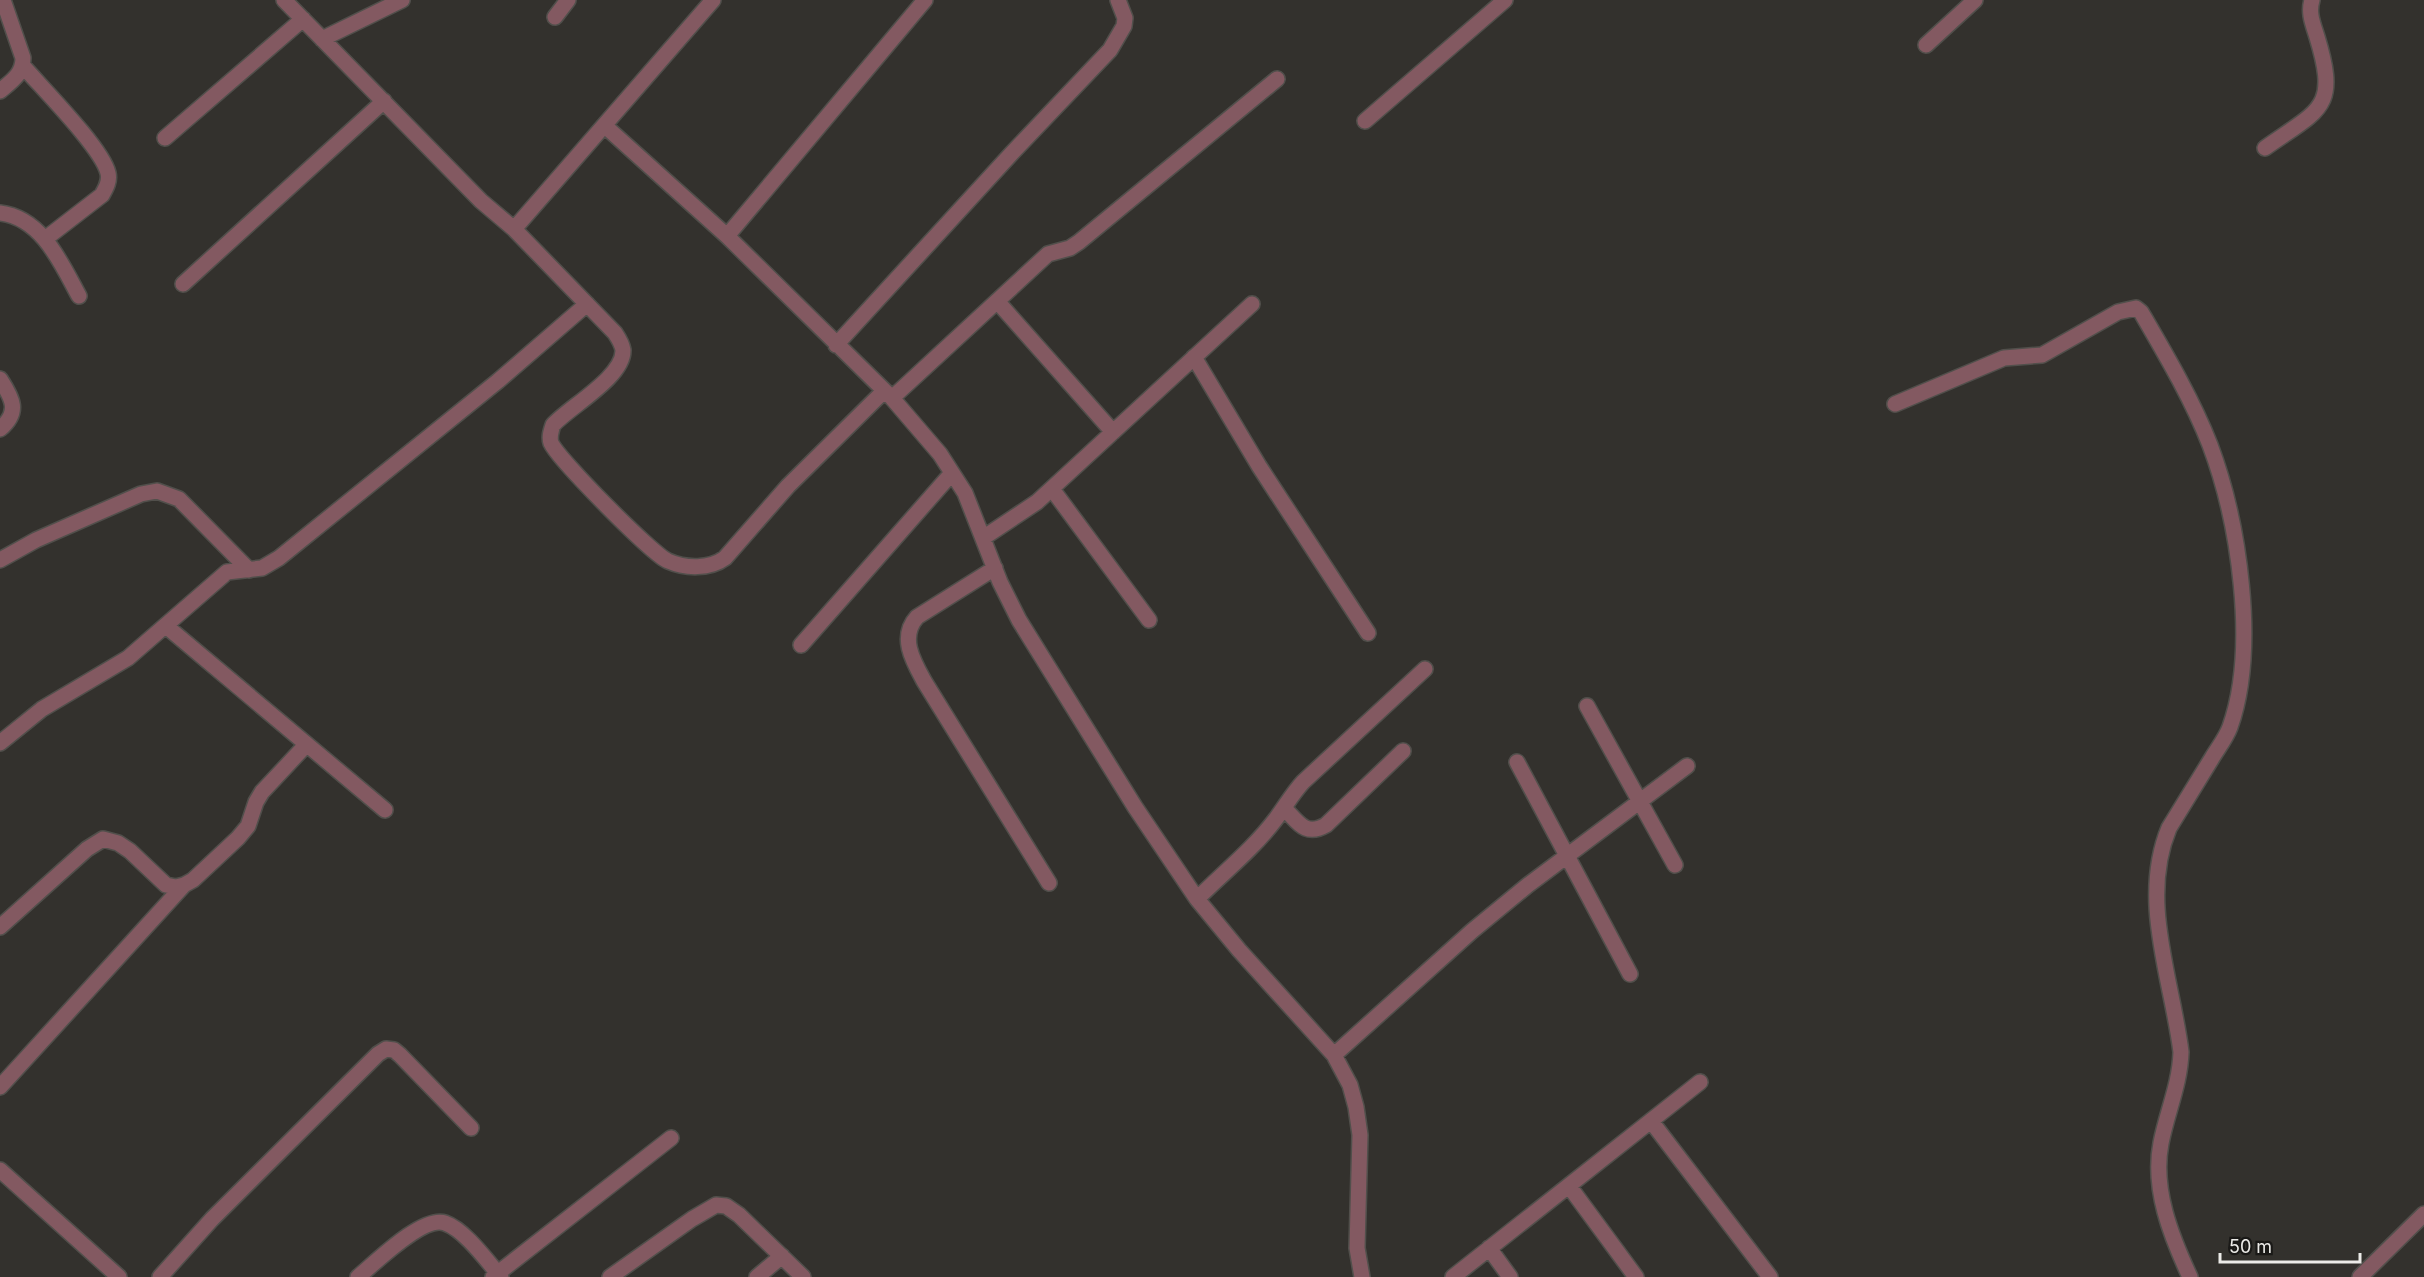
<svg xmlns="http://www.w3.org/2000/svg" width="2424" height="1277" font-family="Inter,sans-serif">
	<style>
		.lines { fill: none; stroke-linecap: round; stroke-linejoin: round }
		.minor-casing { stroke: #514f4b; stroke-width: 18 }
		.minor { stroke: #835961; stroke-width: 15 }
	</style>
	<rect width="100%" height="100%" fill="#33312d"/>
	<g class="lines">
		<defs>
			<path id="minor" d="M284,0l197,201 33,28 101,104c4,6 7,11 8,17 1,27 -54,57 -70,75 -2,6 -4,12 -2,18 7,16 101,111 117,118 18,8 42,8 57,-3l63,-72 96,-95
				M555,17l13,-17
				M322,39l80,-39
				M1926,45l49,-45
				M23,66c19,22 79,82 85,107 2,8 -2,15 -6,22l-57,44
				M0,91c12,-10 23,-17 23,-33l-20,-58
				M1365,121l140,-121
				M605,126l122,110 165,162 48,56 25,39 35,89 19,38 116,187 62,92 42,51 95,105 16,30 6,22 4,28 -3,113 5,29
				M165,138l138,-119
				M2265,148c55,-39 74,-39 52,-111 -4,-13 -9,-24 -5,-37
				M0,213c42,5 61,50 79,83
				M514,229l199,-229
				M727,236l198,-236
				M183,284l201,-183
				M997,301l116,131
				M836,345l176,-192 98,-103 14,-24 1,-8 -7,-18
				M1194,357l65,109 109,167
				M0,379c13,20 20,33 0,50
				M892,398l156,-144 22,-6 9,-6 198,-163
				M1895,404l109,-46 38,-3 76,-43 18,-4 5,4c25,43 51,87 69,133 29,77 48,203 20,282 -4,11 -12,21 -18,31 -15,24 -29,47 -43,70 -30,72 3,151 12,224 -1,32 -14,60 -20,91 -9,46 10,93 29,134
				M1052,489l97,131
				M983,538l54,-36 215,-198
				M0,560l36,-20 105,-46 16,-3 22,8 70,71
				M995,568l-78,49c-18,20 -4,44 7,64l125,202
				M166,626l219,184
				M801,645l151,-172
				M1587,706l88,159
				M0,743l42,-34 86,-51 99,-86 35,-4 17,-10 219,-177 89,-77
				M1517,762l113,212
				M1284,808c14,14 21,29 42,17l77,-74
				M1197,899c26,-26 56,-50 78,-79 10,-13 17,-26 28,-38l122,-113
				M0,927l87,-78 16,-10 15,4 12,8 36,34 10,2 8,-2 9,-5 45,-42 10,-12 8,-24 6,-10 44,-47
				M1334,1055l138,-124 56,-46 159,-119
				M0,1087l184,-202
				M1651,1121l119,156
				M0,1170l119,107
				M1569,1186l67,91
				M1489,1248l21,29
				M160,1277l52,-58 166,-165 8,-5 8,1 6,5 71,73
				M358,1277c17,-14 65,-62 87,-54 20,7 42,38 56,54
				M493,1277l178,-139
				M610,1277l82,-58 24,-14 10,1 13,9 64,62
				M757,1277l25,-21
				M1453,1277l247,-195
				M2360,1277l64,-63"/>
		</defs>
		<!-- minor casing -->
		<use href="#minor" class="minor-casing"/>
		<!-- minor -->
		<use href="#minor" class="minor"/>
	</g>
	<!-- scale -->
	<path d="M2220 1253v9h140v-9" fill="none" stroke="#ecebe8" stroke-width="3"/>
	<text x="2229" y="1253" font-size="18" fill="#ecebe8" stroke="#1a1917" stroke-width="4.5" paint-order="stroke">50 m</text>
</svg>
